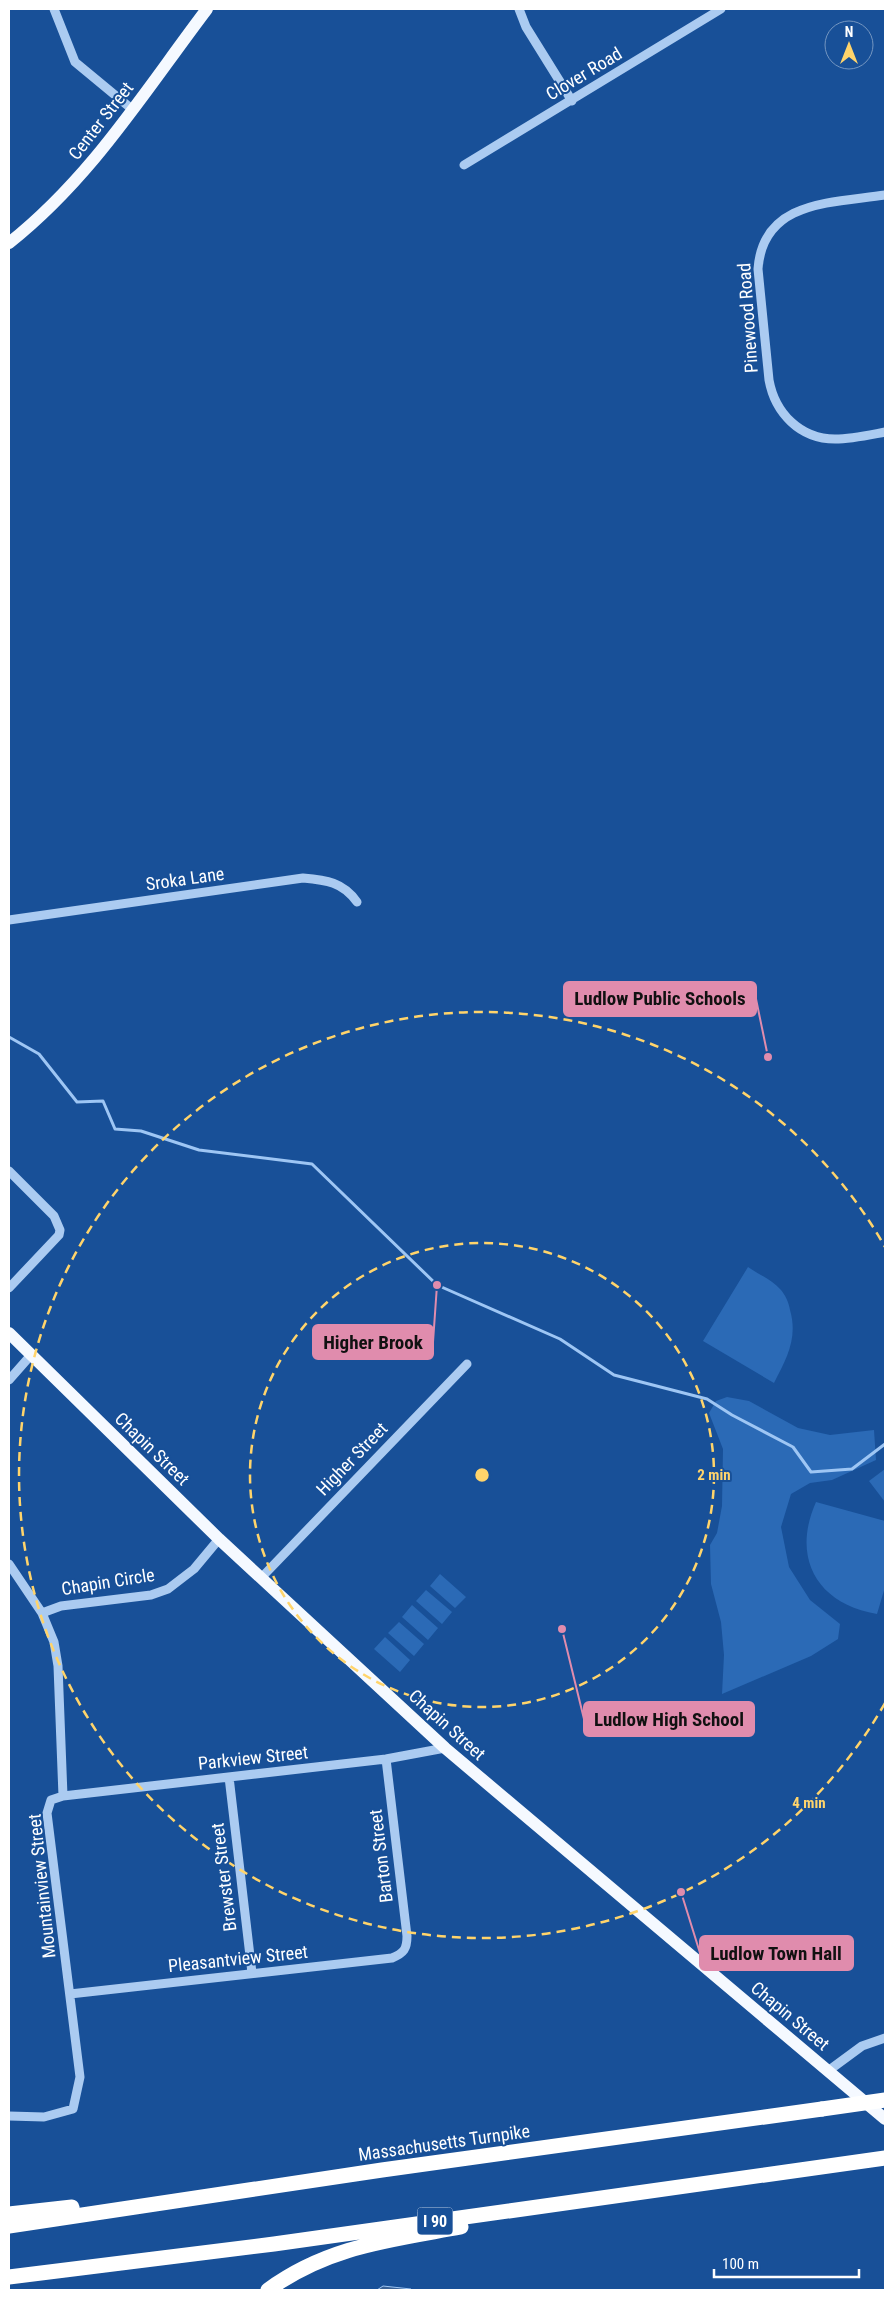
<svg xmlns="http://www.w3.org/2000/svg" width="894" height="2299" font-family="'Roboto Condensed',sans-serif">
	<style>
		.green { fill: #2b6ab6 }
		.water { fill: #386094; stroke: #9ec6f4 }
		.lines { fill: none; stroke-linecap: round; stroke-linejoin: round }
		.stream { stroke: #9ec6f4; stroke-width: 3 }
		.minor { stroke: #abcbf1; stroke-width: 9 }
		.major { stroke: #f5f9ff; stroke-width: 12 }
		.highway { stroke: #fff; stroke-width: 15 }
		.highway-bridge { stroke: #fff; stroke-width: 15 }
		.ring { fill: none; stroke: #ffd46b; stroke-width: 2.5; stroke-dasharray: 9 6 }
		.labels { text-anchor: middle; stroke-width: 4; stroke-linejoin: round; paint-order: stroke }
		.shield { fill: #185098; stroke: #bacae0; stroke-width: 1 }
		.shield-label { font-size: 16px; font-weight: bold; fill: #fff }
		.street-label { font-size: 18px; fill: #fff; stroke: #185098 }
		.centre { fill: #ffd46b; stroke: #185098; stroke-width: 2.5 }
		.ring-label { font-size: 15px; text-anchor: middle; font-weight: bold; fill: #ffd46b; stroke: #185098; stroke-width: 4; stroke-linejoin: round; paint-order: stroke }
		.leader { fill: none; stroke: #e08cad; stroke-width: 2 }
		.callout-dot { fill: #e08cad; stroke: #185098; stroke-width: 2 }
		.callout { fill: #e08cad; stroke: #e08cad; stroke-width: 2 }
		.callout-label { font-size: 19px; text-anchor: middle; font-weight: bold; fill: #111 }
	</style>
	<rect width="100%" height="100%" fill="#185098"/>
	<!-- green -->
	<path class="green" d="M748,1267c10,7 24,13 32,22 5,5 9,14 10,21 8,28 -3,48 -16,73l-71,-42z
		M727,1397l22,4 49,27 32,7 44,-5 2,30 -44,20 -22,3 -19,11 -10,33 8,40 21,33 30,24 -2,15 -27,17 -89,38 2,-39 -3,-33 -10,-38 -1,-39 7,-12 5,-27 1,-57 -14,-36 7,-12z
		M885,1469v33l-16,-21z
		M816,1502l69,19v66l-8,27c-60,-10 -86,-56 -61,-112z
		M440,1574l26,23 -11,11 -25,-22z
		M426,1590l26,22 -10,12 -26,-23z
		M412,1605l26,23 -10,12 -26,-23z
		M399,1622l25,22 -10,12 -26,-23z
		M385,1637l25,23 -10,12 -26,-23z"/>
	<!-- water -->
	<path class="water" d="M383,2286l28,3 1,1h-35z"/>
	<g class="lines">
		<!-- stream -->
		<path class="stream" d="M9,1037l30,17 38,48 26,-1 12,28 26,2 58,19 113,14 125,121 123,54 54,36 93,24 25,16 61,32 18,25 41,-3 33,-25"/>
		<!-- minor -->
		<path class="minor" d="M54,9l21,53 58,48
			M519,9l7,18 46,74
			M464,165l257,-156
			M885,195c-53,8 -122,5 -127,74l11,111c6,33 31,59 66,59 17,0 34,-4 50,-7
			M9,920l294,-42c23,2 40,4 54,24
			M9,1171l45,45 6,14 -1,5 -50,53
			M9,1380l22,-25
			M9,1564l33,49 19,-7 90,-11 17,-6 26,-20 25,-30
			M261,1578l206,-214
			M42,1613l12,29 4,24 5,130
			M229,1777l23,196
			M70,1994l322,-36c12,-5 15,-9 15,-22l-21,-177
			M828,2071l34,-25 23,-8
			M9,2116l35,1 29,-8 7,-32 -33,-264 4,-13 12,-4 323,-37 59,-11"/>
		<!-- major -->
		<path class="major" d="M9,243c83,-66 135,-151 198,-234
			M9,1333l210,206 226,209 440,371"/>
		<!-- highway -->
		<path class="highway" d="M9,2214l63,-7
			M9,2226l373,-56 440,-61
			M9,2277l265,-33 611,-86
			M268,2290c60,-44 123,-50 193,-63"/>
		<!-- highway-bridge -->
		<path class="highway-bridge" d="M822,2109l63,-9"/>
	</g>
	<!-- distance rings -->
	<g class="ring">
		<circle cx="482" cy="1475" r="232"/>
		<path d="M885 1703A463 463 0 1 1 885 1247"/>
	</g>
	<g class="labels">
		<!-- shield labels -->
		<rect class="shield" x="417.5" y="2207.5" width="35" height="27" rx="4"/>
		<g class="shield-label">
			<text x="435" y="2227">I 90</text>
		</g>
		<!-- street labels -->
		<g class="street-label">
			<text transform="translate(584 74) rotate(-31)" y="6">Clover Road</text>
			<text transform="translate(101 121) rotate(-52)" y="6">Center Street</text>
			<text transform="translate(748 318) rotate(-94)" y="6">Pinewood Road</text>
			<text transform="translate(185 879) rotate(-8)" y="6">Sroka Lane</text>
			<text transform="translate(152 1449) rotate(44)" y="6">Chapin Street</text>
			<text transform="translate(352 1459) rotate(-46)" y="6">Higher Street</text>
			<text transform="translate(108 1582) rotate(-9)" y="6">Chapin Circle</text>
			<text transform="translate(447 1725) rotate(42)" y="6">Chapin Street</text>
			<text transform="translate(253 1758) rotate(-6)" y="6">Parkview Street</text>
			<text transform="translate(381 1856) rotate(-97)" y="6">Barton Street</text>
			<text transform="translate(224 1877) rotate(-97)" y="6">Brewster Street</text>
			<text transform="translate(42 1886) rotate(-96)" y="6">Mountainview Street</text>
			<text transform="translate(238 1959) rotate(-6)" y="6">Pleasantview Street</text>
			<text transform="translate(790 2016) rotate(40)" y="6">Chapin Street</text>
			<text transform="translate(444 2143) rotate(-8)" y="6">Massachusetts Turnpike</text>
		</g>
	</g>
	<circle cx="482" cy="1475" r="8" class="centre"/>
	<g class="ring-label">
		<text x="714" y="1480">2 min</text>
		<text x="809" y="1808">4 min</text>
	</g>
	<!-- callouts -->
	<path class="leader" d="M768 1057L756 999M437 1285L433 1342M562 1629L584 1719M681 1892L700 1953"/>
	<g class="callout-dot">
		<circle cx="768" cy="1057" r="5"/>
		<circle cx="437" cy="1285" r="5"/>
		<circle cx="562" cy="1629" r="5"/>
		<circle cx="681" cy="1892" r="5"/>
	</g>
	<g class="callout">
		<rect x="564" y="982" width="192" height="34" rx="5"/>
		<rect x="313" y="1325" width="120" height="34" rx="5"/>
		<rect x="584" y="1702" width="170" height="34" rx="5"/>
		<rect x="700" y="1936" width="153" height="34" rx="5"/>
	</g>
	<g class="callout-label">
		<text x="660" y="1005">Ludlow Public Schools</text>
		<text x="373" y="1349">Higher Brook</text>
		<text x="669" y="1726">Ludlow High School</text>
		<text x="776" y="1960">Ludlow Town Hall</text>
	</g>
	<!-- border -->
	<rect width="894" height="2299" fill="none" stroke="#ffffff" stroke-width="20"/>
	<!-- north arrow -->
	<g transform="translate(849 45)"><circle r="24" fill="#185098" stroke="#7496c1"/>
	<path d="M0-4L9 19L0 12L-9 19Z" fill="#ffd46b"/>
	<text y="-8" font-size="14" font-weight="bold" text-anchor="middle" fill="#ffffff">N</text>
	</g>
	<!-- scale -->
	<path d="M714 2269v8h145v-8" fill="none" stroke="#ffffff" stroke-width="2.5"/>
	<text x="722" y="2269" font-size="15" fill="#ffffff" stroke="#185098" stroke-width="4" paint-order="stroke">100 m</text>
</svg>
